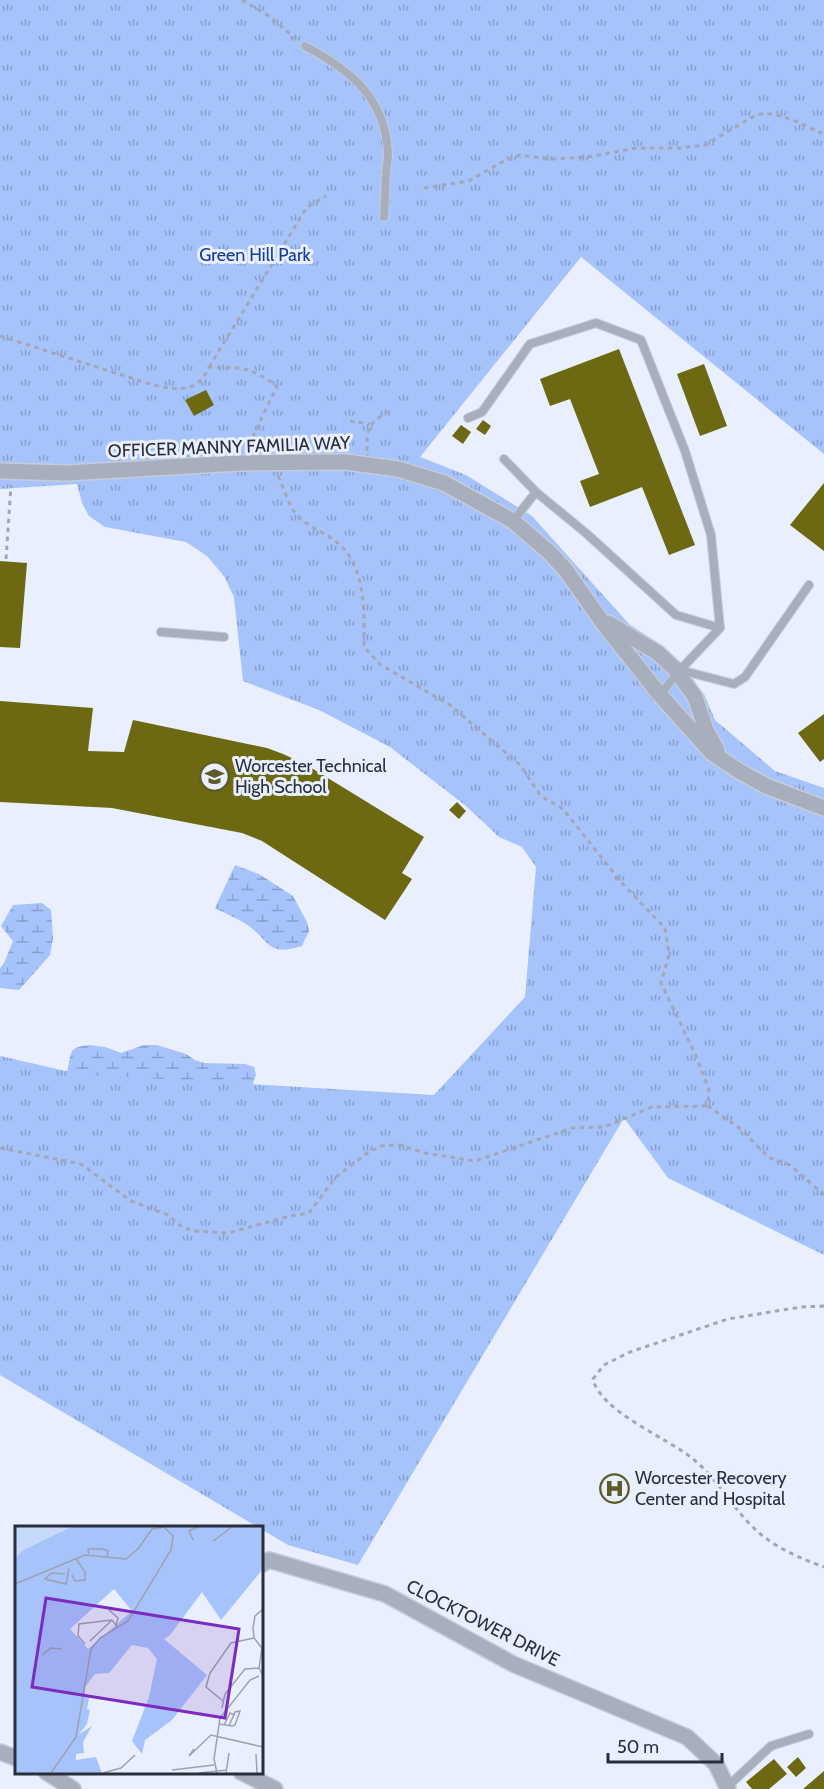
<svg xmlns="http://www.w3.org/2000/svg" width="824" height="1789" font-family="Cabin,sans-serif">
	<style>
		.wetland { fill: url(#wetland-marsh) }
		.park { fill: url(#park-tufts) }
		.building { fill: #6c6912 }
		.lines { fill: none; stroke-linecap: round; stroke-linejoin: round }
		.service-casing { stroke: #c6ccd9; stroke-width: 10 }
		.minor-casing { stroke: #c6ccd9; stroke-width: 18 }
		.path { stroke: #a1a7b4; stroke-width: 3; stroke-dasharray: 4.5 4.5; stroke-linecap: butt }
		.service { stroke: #a8afbc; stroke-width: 8 }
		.minor { stroke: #a8afbc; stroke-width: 15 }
		.labels { text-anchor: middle; stroke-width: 6; stroke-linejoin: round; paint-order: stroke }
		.park-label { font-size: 18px; fill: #143b97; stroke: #e9effc }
		.street-label { font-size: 18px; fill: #282e3a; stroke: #e9effc }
		.poi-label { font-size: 18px; fill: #282e3a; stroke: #e9effc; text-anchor: start }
		.inset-road { fill: none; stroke: #9ca2ae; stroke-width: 1.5 }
		.view { fill: #7b2cbf; fill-opacity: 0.15; stroke: #7b2cbf; stroke-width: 3 }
		.inset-edge { fill: none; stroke: #282e3a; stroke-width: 3 }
	</style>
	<defs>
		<pattern id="wetland-marsh" width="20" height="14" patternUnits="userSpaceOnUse" patternTransform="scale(1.5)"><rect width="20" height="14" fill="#a6c3fc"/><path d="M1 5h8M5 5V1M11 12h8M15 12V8" fill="none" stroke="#879fcd"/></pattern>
		<pattern id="park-tufts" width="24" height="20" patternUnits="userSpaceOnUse" patternTransform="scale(1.5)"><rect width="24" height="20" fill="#a6c3fc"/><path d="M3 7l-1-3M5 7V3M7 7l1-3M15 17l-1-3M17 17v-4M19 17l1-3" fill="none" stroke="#879fcd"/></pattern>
	</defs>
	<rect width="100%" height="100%" fill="#e9effc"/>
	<!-- wetland -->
	<path class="wetland" d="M235,865l24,9 34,22 14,26 2,9 -7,15c-34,10 -30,-2 -53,-20 -10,-7 -23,-12 -34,-18z
		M42,903l9,7 2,28 -3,17 -31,35 -19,-2v-20l4,-5 9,-22 -12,-15 12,-21z
		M90,1045l15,2 16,6 23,-8h13l29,9 9,6 9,3 41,1 9,3 2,8 -4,11h-252l66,-11c7,-19 -2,-28 24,-30z"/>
	<!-- park -->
	<path class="park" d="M0,0h824v454l-243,-197 -161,200 46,18 66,41 97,108 29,19 46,51 11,26 60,51 49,17v467l-156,-77 -44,-60 -266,447 -70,-20 -288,-170v-319l79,18 355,21 91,-98 11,-130 -14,-20 -23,-10 -33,-31 -76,-59 -71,-37 -76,-29 -9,-84 -10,-21 -17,-20 -21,-14 -81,-15 -16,-11 -7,-13 -5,-19 -77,5z"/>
	<!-- building -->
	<path class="building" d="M619,349l76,196 -26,10 -27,-68 -52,20 -10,-26 19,-7 -29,-75 -20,7 -10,-27z
		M704,364l23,62 -27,10 -23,-62z
		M206,390l8,15 -20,11 -9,-16z
		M483,420l8,6 -6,9 -9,-6z
		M461,425l10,7 -8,12 -11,-8z
		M824,483v68l-34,-26z
		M0,561l27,2 -7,85 -20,-1z
		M0,701l93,7 -5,43 36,1 9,-32 134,28 16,6 22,10 119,73 -22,36 10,6 -27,41 -123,-79 -20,-8 -130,-25 -112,-6z
		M824,714v45l-4,3 -22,-29z
		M457,802l9,9 -7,8 -10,-9z
		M798,1757l8,11 -10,9 -9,-10z
		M774,1759l13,15 -18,15h-17l-6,-7z
		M824,1771v18h-21z"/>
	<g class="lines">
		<defs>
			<path id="service" d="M305,46c45,24 80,51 83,107 0,7 -2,15 -2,22 -1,14 -1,28 -2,42
				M468,418l14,-6 48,-68 66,-21 45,17 44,111 26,84 9,93 -40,42 -20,25
				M504,459l32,33 51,42 89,81 44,13
				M513,521l23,-29
				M161,632l63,5
				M680,670l54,14 11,-7 64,-92
				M727,1787l44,-41 38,-12"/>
			<path id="minor" d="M0,471l67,2 173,-10 106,-1 52,7 46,14 69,38 36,31 16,17 38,54 57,72 52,58 27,18 27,15 58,22
				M608,623l50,30 17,16 20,28 11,33 11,20
				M261,1565l8,-5 116,34 128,70 174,73 29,27 12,25
				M0,1752l16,6
				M46,1772l27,17
				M241,1772l34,17"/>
		</defs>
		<!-- service casing -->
		<use href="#service" class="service-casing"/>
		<!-- minor casing -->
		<use href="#minor" class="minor-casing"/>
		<!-- path -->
		<path class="path" d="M242,0l27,16 27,23
			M424,188l45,-7 31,-18 20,-8 30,4 38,-2 48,-9h45l24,-3 51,-30c21,-6 48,11 68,19
			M0,336l153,49c24,5 44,9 56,-18 34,1 40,-1 68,19l-23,48v16
			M209,367l98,-160 19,-11
			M350,421l20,3
			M367,451c0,-26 1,-25 21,-40
			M278,476c6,12 10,28 18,38 10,12 26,17 38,26 33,24 30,71 30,107l17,18 69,40 70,60 21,31 22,13 58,73 44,46 4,27 -8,28 35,73 13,34 -1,16 34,24 26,27 22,8 34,30
			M6,559l5,-74
			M0,1148l81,16 50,37 37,14 14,12 12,4 34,2 62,-17 19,-3 26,-35 31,-24 14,-8 20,-1 25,8 50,8 97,-33 32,-1 48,-20 56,-1
			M824,1306l-23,1 -73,12 -98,33 -26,13 -11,14c7,32 74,59 99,79 25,20 40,50 64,72 19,18 44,28 68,37"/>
		<!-- service -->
		<use href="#service" class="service"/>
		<!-- minor -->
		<use href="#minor" class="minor"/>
	</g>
	<!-- icons -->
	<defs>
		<symbol id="school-ring" viewBox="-11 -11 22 22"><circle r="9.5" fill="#e9effc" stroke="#5d5c29" stroke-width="1.5"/><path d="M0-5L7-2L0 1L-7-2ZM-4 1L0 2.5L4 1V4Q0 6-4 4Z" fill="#5d5c29"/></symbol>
		<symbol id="hospital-ring" viewBox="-11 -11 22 22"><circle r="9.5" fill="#e9effc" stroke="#5d5c29" stroke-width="1.5"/><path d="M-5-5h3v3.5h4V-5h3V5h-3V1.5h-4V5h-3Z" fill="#5d5c29"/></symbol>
	</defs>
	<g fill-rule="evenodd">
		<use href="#school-ring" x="198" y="760" width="33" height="33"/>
		<use href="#hospital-ring" x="598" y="1472" width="33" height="33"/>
	</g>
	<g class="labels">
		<!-- park labels -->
		<g class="park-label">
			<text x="255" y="261">Green Hill Park</text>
		</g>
		<!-- street labels -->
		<g class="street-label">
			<text transform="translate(229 447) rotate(-2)" y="6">OFFICER MANNY FAMILIA WAY</text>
			<text transform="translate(483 1623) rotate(27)" y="6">CLOCKTOWER DRIVE</text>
		</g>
		<!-- poi labels -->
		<g class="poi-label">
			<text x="235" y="772">Worcester Technical<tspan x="235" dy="21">High School</tspan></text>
			<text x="635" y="1484">Worcester Recovery<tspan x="635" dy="21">Center and Hospital</tspan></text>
		</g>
	</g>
	<!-- overview -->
	<g transform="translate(15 1526)">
		<rect width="248" height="248" fill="#e9effc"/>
		<path d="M0,0h247v44l-41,50 -19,-28 -32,43 -6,4 43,36 -35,45 -27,20 -3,14 -10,-13 17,-44 8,-38 -9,-11 -16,-3 -23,28 -14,1 -10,13v9l4,2 -2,11 3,1 -3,14 -9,11 14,-9 -9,16 1,11 -8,1v6l20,-3 6,16h-87zM99,63l18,22 -44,38 -18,-20z" fill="#a6c3fc" fill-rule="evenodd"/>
		<path d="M0,0h58l-51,25 -7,8z" fill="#c7d9fb"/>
		<path class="inset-road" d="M178,14l-4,-9 11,-5M198,15l20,-15M74,28l-1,-5h15l5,2 -1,5M50,48l-14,-1 -6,6 21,5 3,-16M57,49l3,6 10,-1v-8l-9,-13M0,58l70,-29 41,4 12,-10 14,-20 12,-2M94,84l9,8 -2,7M75,115l22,-21M70,118l-7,-8 1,-12 33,-4 6,8M27,129l9,-7 11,1M244,142l3,-20 -8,-10 -1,-10 2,-12 8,-7M208,175l-17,-14 4,-14 21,-30 23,-5M207,182l3,-14 20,-25 14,-1 4,8M204,198l13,2 3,-1 5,-14 -5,1 -6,14M209,199l6,-12 5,2M179,223l-5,7 22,-21 52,12M241,228l1,19M157,244l42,-5M36,247l25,-36 15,-88 9,-11 28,-17 43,-71 2,-14 -9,-9M88,247l18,-5 14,-13M184,247l28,-3M202,247l-3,-14 6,-41 30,-38 9,-4M211,247l3,-20"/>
		<path class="view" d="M31,72l193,31 -14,89 -193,-31z"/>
		<rect width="248" height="248" class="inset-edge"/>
	</g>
	<!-- scale -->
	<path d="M608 1753v9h114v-9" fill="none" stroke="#282e3a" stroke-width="3"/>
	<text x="617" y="1753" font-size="18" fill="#282e3a" stroke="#e9effc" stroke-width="4.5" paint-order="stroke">50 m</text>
</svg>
